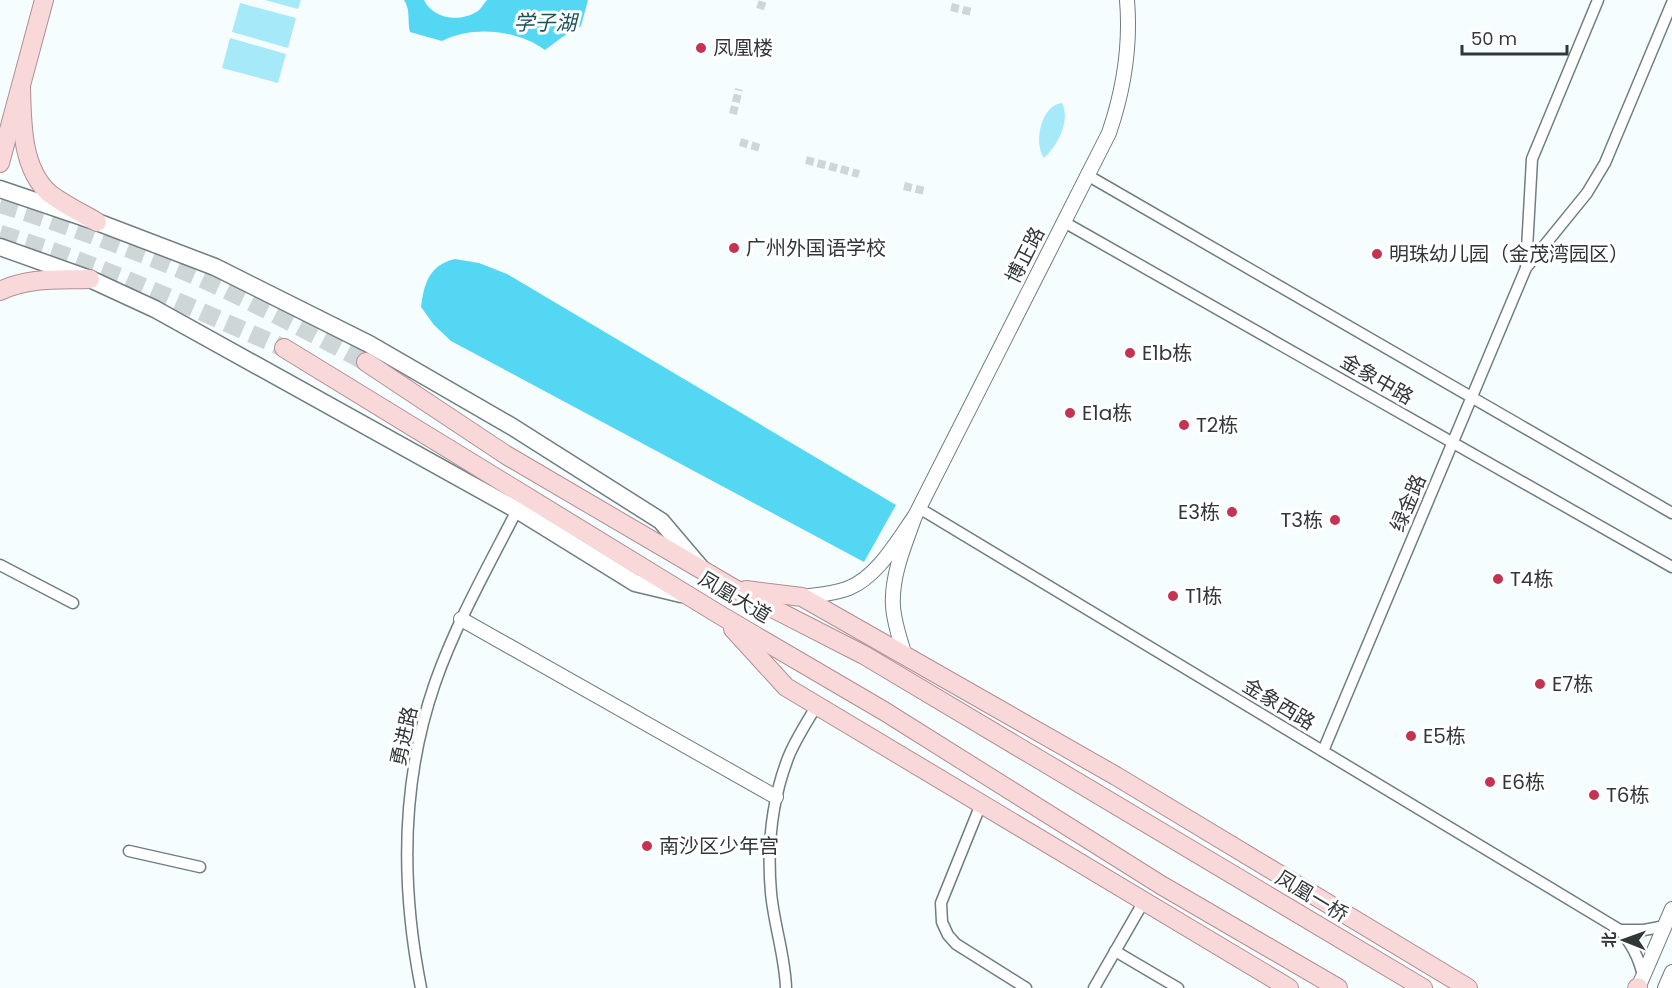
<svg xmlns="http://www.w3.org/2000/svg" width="1672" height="988" font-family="Poppins,'Noto Sans SC',sans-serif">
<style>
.green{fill:#a6e9f9}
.water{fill:#53d7f2}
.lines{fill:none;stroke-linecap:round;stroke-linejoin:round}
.pedestrian-tunnel{stroke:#cfd6d8;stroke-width:8;stroke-dasharray:8 4;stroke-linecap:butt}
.primary-tunnel{stroke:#cfd6d8;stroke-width:18;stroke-dasharray:18 9;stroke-linecap:butt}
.minor-casing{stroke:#6e7e82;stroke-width:13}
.tertiary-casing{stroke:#6e7e82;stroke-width:16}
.secondary-casing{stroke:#6e7e82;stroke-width:19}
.primary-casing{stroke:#b18f92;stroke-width:20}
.minor{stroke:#fff;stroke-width:10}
.tertiary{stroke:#fff;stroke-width:14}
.secondary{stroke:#fff;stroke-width:16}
.primary{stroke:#f9d8da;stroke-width:18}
.poi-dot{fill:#c43452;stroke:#fff;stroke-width:2}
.labels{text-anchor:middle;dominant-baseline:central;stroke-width:6;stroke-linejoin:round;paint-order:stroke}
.poi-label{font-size:20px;fill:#32383a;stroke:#fff;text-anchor:start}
.street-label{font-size:20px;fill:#32383a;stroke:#fff}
.water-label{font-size:21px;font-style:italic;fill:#1a515d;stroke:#fff}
</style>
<rect width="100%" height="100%" fill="#f6fdff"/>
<g class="green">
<polygon points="265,0 301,0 298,9"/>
<polygon points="240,3 296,18 288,48 232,32"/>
<polygon points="230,38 286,54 278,83 222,68"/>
<path d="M1062 103C1071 121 1057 146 1044 158 1033 143 1041 105 1062 103Z"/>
</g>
<g class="water">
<path d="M404 0H424C433 19 460 23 478 11 481 9 484 3 487 0H588L581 26 561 38 545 50C518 30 473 25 442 41L410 32C407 20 411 11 404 0Z"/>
<path d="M455 259 479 263 507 274 896 505 864 562 451 341 434 325 421 307C424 282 430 265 455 259Z"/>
</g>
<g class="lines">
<g class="pedestrian-tunnel">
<polyline points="951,7 972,12"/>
<polyline points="760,9 763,0"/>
<polyline points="733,114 739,89"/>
<polyline points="740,142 760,148"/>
<polyline points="806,160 859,174"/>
<polyline points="904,186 925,191"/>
</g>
<g class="primary-tunnel">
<path d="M0 204C63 224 125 246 186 272 247 298 307 331 366 362"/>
<path d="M0 234C98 263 191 308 284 348"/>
</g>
<defs>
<g id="minor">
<polyline points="1087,175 1672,513"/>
<polyline points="1064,222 1672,567"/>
<polyline points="1526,267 1532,159 1598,0"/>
<polyline points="919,508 1620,930"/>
<polyline points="0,565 73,603"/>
<polyline points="1323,751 1526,268 1587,193 1605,163 1672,3"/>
<polyline points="981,804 941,903 942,922 948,935 956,944 1026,988"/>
<polyline points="129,851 200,867"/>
<polyline points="1115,951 1178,988"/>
<path d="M1643 976C1639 957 1631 944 1620 930H1644L1665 926"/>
<path d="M421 988C401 887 401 781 435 683 456 623 488 567 517 510"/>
<path d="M786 988C785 956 774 925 771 893 767 848 772 800 788 758 795 740 807 722 817 705"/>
<polyline points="1094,988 1144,901"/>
</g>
<g id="tertiary">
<path d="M915 516 1109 133C1124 89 1131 47 1127 0"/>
<path d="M802 597C818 595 834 594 849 588 878 576 897 541 915 516 905 544 891 576 893 606 894 623 900 639 905 656"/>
<polyline points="461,619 776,797"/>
<polyline points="1638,988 1672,909"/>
<polyline points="1665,988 1672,972"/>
</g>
<g id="secondary">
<polyline points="0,189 97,222 215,267 369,344 511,426 661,521 701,568"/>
<polyline points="0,247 90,279 155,309 517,510 635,583 681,594"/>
</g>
<g id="primary">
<path d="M21 87C22 121 21 168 49 193 63 204 82 213 97 222"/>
<polyline points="0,163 44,0"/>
<path d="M0 291C28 277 59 280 90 279"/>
<polyline points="284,348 720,615 884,711 1161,885 1338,988"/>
<polyline points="366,362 506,455 733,588 864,655 1423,988"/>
<polyline points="746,590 802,597 1116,776 1468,988"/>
<polyline points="733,629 786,687 1289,988"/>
<polyline points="1637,988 1638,987"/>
</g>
</defs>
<use href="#minor" class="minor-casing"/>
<use href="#tertiary" class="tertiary-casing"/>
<use href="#secondary" class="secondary-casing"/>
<use href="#primary" class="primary-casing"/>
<use href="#minor" class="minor"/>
<use href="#tertiary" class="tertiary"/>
<use href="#secondary" class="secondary"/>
<use href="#primary" class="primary"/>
</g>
<g class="poi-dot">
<circle cx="701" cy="48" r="6"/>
<circle cx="734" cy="248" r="6"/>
<circle cx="1377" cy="254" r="6"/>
<circle cx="1130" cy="353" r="6"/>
<circle cx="1070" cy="413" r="6"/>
<circle cx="1184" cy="425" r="6"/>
<circle cx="1232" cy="512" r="6"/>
<circle cx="1335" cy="520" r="6"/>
<circle cx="1498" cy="579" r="6"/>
<circle cx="1173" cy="596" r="6"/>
<circle cx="1540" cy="684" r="6"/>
<circle cx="1411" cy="736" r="6"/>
<circle cx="1490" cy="782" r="6"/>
<circle cx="1594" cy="795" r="6"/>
<circle cx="647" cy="846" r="6"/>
</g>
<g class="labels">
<g class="poi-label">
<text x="713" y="48">凤凰楼</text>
<text x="746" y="248">广州外国语学校</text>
<text x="1389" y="254">明珠幼儿园（金茂湾园区）</text>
<text x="1142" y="353">E1b栋</text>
<text x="1082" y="413">E1a栋</text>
<text x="1196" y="425">T2栋</text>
<text x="1220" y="512" text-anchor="end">E3栋</text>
<text x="1323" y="520" text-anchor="end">T3栋</text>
<text x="1510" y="579">T4栋</text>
<text x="1185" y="596">T1栋</text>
<text x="1552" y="684">E7栋</text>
<text x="1423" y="736">E5栋</text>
<text x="1502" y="782">E6栋</text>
<text x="1606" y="795">T6栋</text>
<text x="659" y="846">南沙区少年宫</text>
</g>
<g class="street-label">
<text transform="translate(1025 255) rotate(-63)">博正路</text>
<text transform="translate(1377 379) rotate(30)">金象中路</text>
<text transform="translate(1408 503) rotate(-67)">绿金路</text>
<text transform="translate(735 597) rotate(31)">凤凰大道</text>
<text transform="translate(1279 704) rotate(31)">金象西路</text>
<text transform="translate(404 736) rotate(-78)">勇进路</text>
<text transform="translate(1312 896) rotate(31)">凤凰一桥</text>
</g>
<g class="water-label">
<text x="545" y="22">学子湖</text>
</g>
</g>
<g transform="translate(1624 940) rotate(271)" stroke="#ffffff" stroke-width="4.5" paint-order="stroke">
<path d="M0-4.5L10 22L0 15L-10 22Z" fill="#32383a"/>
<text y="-9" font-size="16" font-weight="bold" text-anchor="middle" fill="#32383a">北</text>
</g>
<path d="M1462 45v9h105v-9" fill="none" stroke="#32383a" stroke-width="3"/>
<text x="1471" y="45" font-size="18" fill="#32383a" stroke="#ffffff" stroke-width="4.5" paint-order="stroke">50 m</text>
</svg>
